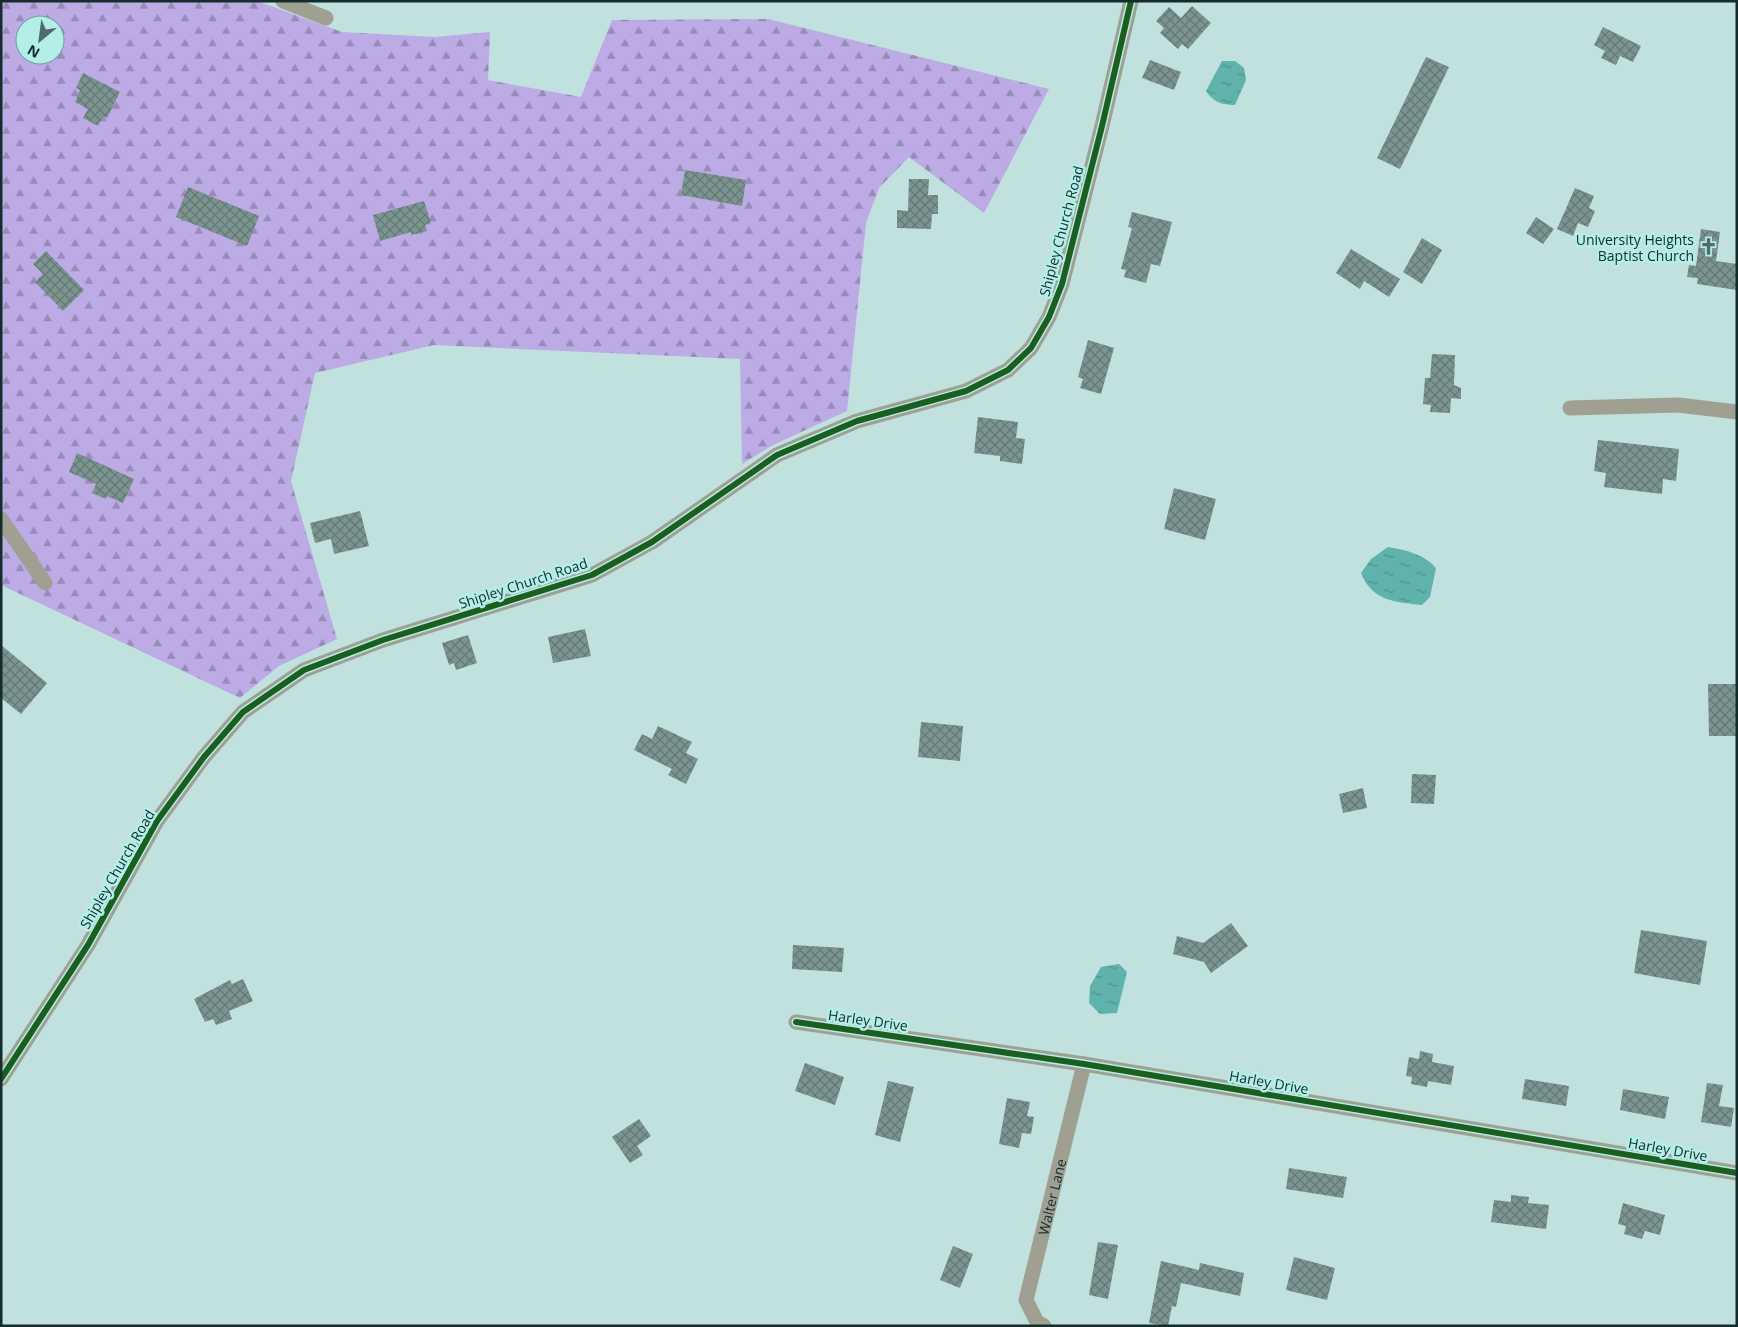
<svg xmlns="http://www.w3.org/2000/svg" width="1738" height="1327" font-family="'Open Sans',sans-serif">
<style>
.forest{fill:url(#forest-firs);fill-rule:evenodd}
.water{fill:url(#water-ripples)}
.building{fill:url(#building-cross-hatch)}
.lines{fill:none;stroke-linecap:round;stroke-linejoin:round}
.street{stroke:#9fa092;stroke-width:15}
.cycleway-casing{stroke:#b3eee8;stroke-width:9}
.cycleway{stroke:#1b5e20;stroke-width:6}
.labels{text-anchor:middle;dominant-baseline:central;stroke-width:5;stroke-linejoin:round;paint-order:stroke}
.street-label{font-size:14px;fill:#142c2a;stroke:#b3eee8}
.poi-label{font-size:14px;fill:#142c2a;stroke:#b3eee8;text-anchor:end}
</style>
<defs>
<pattern id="forest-firs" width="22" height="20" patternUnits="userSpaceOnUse" patternTransform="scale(1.25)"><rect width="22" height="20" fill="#bcabe4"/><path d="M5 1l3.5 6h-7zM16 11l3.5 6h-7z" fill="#988bb9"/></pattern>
<pattern id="water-ripples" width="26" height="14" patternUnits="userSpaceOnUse" patternTransform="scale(1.25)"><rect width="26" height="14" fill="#5fb3ac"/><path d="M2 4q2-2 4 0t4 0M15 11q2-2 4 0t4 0" fill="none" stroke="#4d928c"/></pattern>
<pattern id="building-cross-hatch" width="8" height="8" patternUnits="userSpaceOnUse" patternTransform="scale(1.25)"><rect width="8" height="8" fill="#7c948f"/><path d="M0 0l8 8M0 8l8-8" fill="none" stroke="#647975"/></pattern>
</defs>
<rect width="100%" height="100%" fill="#c0e1de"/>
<path class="forest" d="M1 1H257L342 32 435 37 490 32 488 80 581 97 612 20 768 19 1049 89 984 213 909 157 879 188 866 223 847 411 773 445 742 464 740 359 434 345 315 373 291 481 337 639 279 666 240 698 1 585ZM25 25H55V55H25Z"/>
<g class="water">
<path d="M1222 61H1235L1244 68 1246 80 1235 105C1222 105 1213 102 1206 91Z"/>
<path d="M1388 547C1406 550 1424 554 1436 568L1430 597 1422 605C1395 602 1372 601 1361 573L1371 559Z"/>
<polygon points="1119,964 1127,972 1117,1013 1100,1014 1089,1003 1090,986 1101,967"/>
</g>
<g class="building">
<polygon points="1192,6 1211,23 1188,49 1182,44 1178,49 1160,33 1164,28 1156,21 1169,7 1181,18"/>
<polygon points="1603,27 1641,46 1633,62 1620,56 1616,65 1601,58 1605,51 1594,45"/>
<polygon points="1426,57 1449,67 1400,169 1377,158"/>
<polygon points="1150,60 1181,72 1174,90 1142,78"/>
<polygon points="83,73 120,92 107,118 103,116 98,126 83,118 88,109 75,102 80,90 76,88"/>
<polygon points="685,170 746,180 742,206 681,195"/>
<polygon points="909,179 929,179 928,195 938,195 938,214 932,214 931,229 897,228 897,210 908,211"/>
<polygon points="188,187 259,216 247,246 176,217"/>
<polygon points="1575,188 1594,196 1589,208 1595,211 1588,227 1578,223 1573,236 1557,229"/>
<polygon points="424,201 431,223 425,225 427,231 411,235 411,232 380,241 373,215"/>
<polygon points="1132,212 1172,222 1160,266 1151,264 1146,283 1124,277 1126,270 1121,269 1132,228 1128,227"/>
<polygon points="1536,217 1554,229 1543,244 1526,233"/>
<polygon points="1701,229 1720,232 1716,261 1737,264 1737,290 1697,284 1698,278 1687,277 1689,265 1696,266"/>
<polygon points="1422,238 1442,250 1422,284 1403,272"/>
<polygon points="1351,249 1400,279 1389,297 1364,281 1360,289 1336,273"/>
<polygon points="46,251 84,290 63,311 35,282 43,274 33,264"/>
<polygon points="1088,340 1114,348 1101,394 1080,388 1083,379 1078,377"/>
<polygon points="1432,354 1455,355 1454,385 1461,388 1461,399 1451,398 1450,413 1430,412 1431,405 1423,404 1425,378 1430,378"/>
<polygon points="978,417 1018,422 1016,438 1025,439 1022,464 1000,461 1000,456 974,453"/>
<polygon points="1598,440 1679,449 1676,481 1663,479 1662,494 1604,487 1606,473 1594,471"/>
<polygon points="77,453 134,479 123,503 107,496 106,499 92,493 96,484 69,472"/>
<polygon points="1174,488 1216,499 1205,540 1164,529"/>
<polygon points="360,511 369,546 334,554 331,539 315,543 310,523"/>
<polygon points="585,629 591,656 553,663 548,637"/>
<polygon points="468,635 477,663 456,670 454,663 449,665 442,643"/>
<polygon points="1,645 47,683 21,714 1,698"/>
<polygon points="1708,684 1737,684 1737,736 1709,736"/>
<polygon points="921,722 963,726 960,761 918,757"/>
<polygon points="658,726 692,742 686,753 698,759 686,784 668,775 672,769 634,750 642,734 652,739"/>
<polygon points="1412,774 1436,775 1434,804 1411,803"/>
<polygon points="1363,788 1367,808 1343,813 1339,794"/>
<polygon points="1231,923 1248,946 1211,973 1204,962 1173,954 1177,936 1203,943"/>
<polygon points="1641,930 1707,941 1700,985 1634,973"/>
<polygon points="793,945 844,948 842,972 792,969"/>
<polygon points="243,979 253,1001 229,1011 232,1019 216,1025 213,1019 205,1022 194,999 230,980 232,984"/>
<polygon points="1420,1051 1433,1054 1432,1062 1454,1066 1451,1085 1428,1081 1427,1087 1411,1084 1412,1077 1406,1076 1409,1057 1419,1059"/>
<polygon points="805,1063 844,1077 835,1105 795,1091"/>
<polygon points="1525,1079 1569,1086 1566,1106 1522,1099"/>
<polygon points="888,1081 914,1087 900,1142 875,1135"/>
<polygon points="1707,1083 1723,1085 1719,1106 1734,1108 1731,1127 1701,1122"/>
<polygon points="1623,1089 1669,1097 1665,1119 1620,1110"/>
<polygon points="1007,1098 1030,1102 1027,1116 1034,1117 1031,1134 1022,1133 1019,1148 999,1144"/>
<polygon points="639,1119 651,1136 637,1146 643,1155 630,1163 612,1137"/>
<polygon points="1289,1168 1347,1177 1343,1198 1286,1189"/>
<polygon points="1511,1195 1529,1197 1528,1203 1549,1205 1546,1229 1491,1222 1494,1200 1511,1202"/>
<polygon points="1623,1203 1665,1215 1660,1235 1645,1231 1642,1239 1624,1234 1626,1226 1618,1224"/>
<polygon points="1098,1242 1118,1245 1108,1299 1089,1295"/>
<polygon points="953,1246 973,1254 960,1288 940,1280"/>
<polygon points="1294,1257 1335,1268 1327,1300 1286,1290"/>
<polygon points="1161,1261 1199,1270 1200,1263 1244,1273 1240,1296 1181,1283 1176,1307 1172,1306 1168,1326 1149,1323"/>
</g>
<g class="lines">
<g class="street">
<polyline points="283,1 326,18"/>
<polyline points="1570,408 1678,405 1737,412"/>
<polyline points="1,519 45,583"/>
<polyline points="796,1022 1084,1064 1737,1173"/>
<polyline points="1,1079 88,945 157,821 204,757 243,712 304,670 383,640 592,575 652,542 777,455 857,421 966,391 1008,370 1031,348 1049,317 1062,284 1102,126 1131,1"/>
<path id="s1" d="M1044 1326 1037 1322 1026 1300 1084 1064"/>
</g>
<defs>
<g id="cycleway">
<polyline points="796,1022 1084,1064 1737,1173"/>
<polyline points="1,1079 88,945 157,821 204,757 243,712 304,670 383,640 592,575 652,542 777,455 857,421 966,391 1008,370 1031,348 1049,317 1062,284 1102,126 1131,1"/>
</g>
</defs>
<use href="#cycleway" class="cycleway-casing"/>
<use href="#cycleway" class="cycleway"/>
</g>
<defs>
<symbol id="church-bare" viewBox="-9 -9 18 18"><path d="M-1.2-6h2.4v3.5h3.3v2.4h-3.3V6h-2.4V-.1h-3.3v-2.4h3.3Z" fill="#506b69" stroke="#b3eee8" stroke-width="2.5" paint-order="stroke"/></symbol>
</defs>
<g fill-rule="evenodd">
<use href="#church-bare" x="1696" y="234" width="25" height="25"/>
</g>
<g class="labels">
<g class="street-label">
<text transform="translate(1061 231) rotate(-75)">Shipley Church Road</text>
<text transform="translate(523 583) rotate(-18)">Shipley Church Road</text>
<text transform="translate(117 869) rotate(-60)">Shipley Church Road</text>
<text transform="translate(868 1020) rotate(8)">Harley Drive</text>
<text transform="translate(1269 1082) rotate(10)">Harley Drive</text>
<text transform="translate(1668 1149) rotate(10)">Harley Drive</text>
<text stroke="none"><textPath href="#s1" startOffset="139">Walter Lane</textPath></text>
</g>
<g class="poi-label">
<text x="1694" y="239">University Heights<tspan x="1694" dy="16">Baptist Church</tspan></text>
</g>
</g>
<rect width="1738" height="1327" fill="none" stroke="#142c2a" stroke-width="5"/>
<g transform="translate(40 40) rotate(209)"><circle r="24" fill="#b3eee8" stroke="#73a09c"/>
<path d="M0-4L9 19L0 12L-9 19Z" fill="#506b69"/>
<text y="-8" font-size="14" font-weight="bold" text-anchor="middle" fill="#142c2a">N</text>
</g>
</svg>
